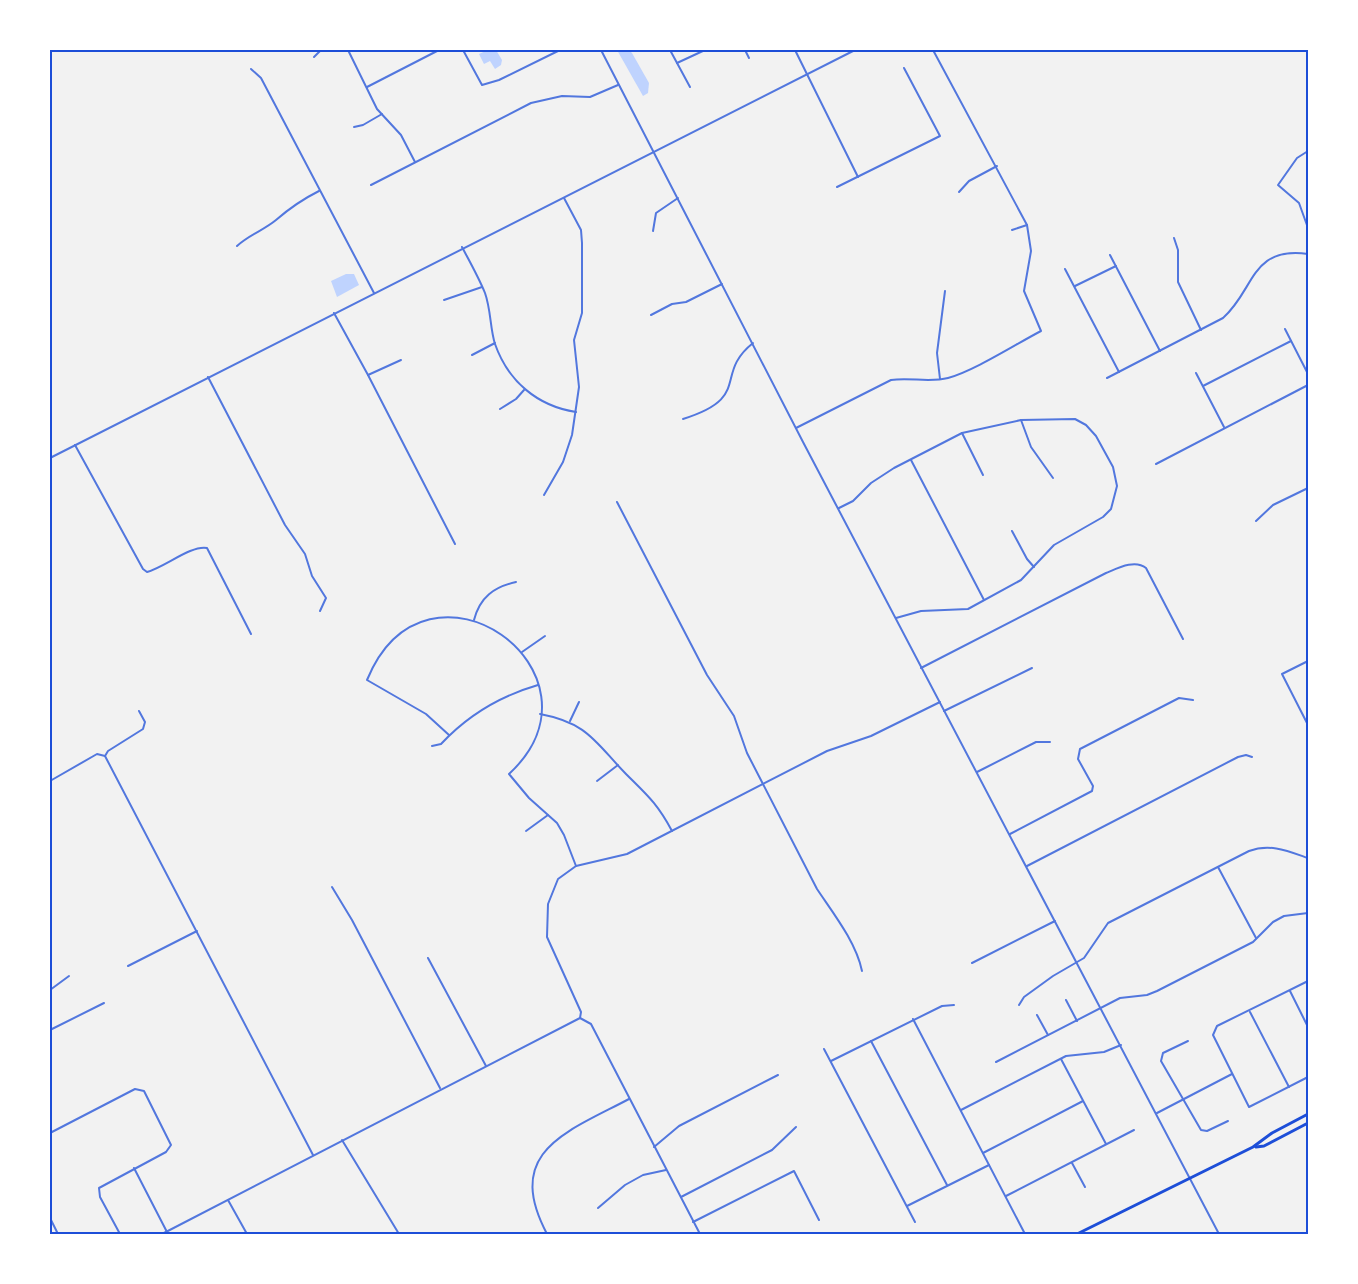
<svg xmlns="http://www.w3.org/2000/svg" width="1358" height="1284" font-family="Overpass,sans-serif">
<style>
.water{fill:#bfd3fe}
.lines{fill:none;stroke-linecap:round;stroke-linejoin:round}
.minor{stroke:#5277de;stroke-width:2}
.tertiary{stroke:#5277de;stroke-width:2}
.primary{stroke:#1d4ed8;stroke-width:3}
.neatline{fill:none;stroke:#1d4ed8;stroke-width:2}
</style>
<rect width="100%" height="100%" fill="#f2f2f2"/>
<g class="water">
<polygon points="488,50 496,50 502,60 501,65 495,69 490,61 484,64 479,54"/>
<polygon points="617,50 629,50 632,53 649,83 648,93 643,96"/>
<polygon points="346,274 354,274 359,285 337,297 331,281"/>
</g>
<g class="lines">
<g class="minor">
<polyline points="348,50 377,109 401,135 415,162"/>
<polyline points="463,50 482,85 499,80 560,50"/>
<polyline points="670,50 690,87"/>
<polyline points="745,50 749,58"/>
<polyline points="795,50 858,177"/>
<polyline points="314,57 321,50"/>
<polyline points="677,63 705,50"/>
<polyline points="251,69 261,78 374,293"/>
<polyline points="367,87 439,50"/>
<polyline points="354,127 363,125 382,114"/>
<polyline points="1308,151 1297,158 1278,185 1299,203 1308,228"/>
<polyline points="371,185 531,103 562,96 590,97 618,85"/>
<polyline points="837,187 940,136 904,68"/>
<polyline points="959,192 969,181 997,166"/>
<polyline points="1012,230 1027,225"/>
<polyline points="653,231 656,213 678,198"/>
<polyline points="1174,238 1178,250 1178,282 1201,330"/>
<path d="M237 246C249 235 264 230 276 220 291 207 301 200 319 191"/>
<path d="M462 247C470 262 479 278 485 293 491 310 490 328 495 344 508 381 537 406 576 412"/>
<polyline points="1307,254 1308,241"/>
<polyline points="1110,255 1160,351"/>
<polyline points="1065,269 1119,372"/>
<polyline points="1075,286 1116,266"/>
<polyline points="444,300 482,287"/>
<polyline points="334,313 368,375 455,544"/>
<polyline points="651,315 672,304 686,302 722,284"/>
<polyline points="1285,329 1308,374"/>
<polyline points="472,355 495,343"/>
<polyline points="1196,373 1224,427"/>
<polyline points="368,375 401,360"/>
<polyline points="208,377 285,525 305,554 312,576 326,598 320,611"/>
<path d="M1107 378 1223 318C1255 290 1250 246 1308 254"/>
<polyline points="940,379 937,353 945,291"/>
<polyline points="1203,386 1291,341"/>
<polyline points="500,409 516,399 524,390"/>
<path d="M683 419C753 397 713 375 753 343"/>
<polyline points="1021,420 1031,447 1053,478"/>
<path d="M796 428 891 380C910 377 929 383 948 378 974 371 1016 344 1041 331L1024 291 1031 251 1027 225 933 50"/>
<polyline points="962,433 983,475"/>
<path d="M75 445 143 569 147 572C165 567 191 545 207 548L251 634"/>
<polyline points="911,460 984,600"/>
<polyline points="1156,464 1308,385"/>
<polyline points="544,495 563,462 572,435 579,387 574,340 582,313 582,243 581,230 564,198"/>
<path d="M617 502 707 675 734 716 747 753 817 889C833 913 856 942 862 971"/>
<polyline points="839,508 853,501 871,483 894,468 962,433 1021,420 1075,419 1086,425 1096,436 1113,467 1117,486 1111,509 1103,517 1054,545 1021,580 968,609 921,611 896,618"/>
<polyline points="1256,521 1273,505 1308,488"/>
<polyline points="1012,531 1027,559 1034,567"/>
<path d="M474 620C480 597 494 587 516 582"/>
<polyline points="522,652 545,636"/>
<polyline points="1308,661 1282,674 1308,725"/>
<path d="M921 668 1106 573C1118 568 1135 559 1146 568L1183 639"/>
<polyline points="944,711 1032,668"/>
<path d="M540 714C588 723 595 742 626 774 647 795 657 803 672 831"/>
<polyline points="570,721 579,702"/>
<path d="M449 735 426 714 367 680C427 535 618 673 509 774L529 798 557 823 564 835 576 866"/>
<path d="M432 746 441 744C468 715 500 696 538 685"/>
<polyline points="105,756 313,1155"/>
<polyline points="105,756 108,751 143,729 145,722 139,711"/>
<polyline points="977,772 1036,742 1050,742"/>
<polyline points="50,781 97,754 105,756"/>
<polyline points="597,781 618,765"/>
<polyline points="526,831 548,815"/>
<polyline points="1010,834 1092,791 1093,786 1078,759 1080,749 1179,698 1193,700"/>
<polyline points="1027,866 1238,757 1246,755 1252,757"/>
<polyline points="1218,867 1256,938"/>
<polyline points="332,887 352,920 440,1088"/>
<polyline points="428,958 486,1066"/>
<polyline points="972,963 1055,921"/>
<polyline points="128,966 197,931"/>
<polyline points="1308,981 1217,1026 1213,1035 1249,1107 1308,1077"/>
<polyline points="50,990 69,976"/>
<polyline points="1290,991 1308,1027"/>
<polyline points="1066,1000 1077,1021"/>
<path d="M1019 1005 1024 997 1053 976 1084 958 1108 923 1249 851C1270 843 1288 851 1308 858"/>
<polyline points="1250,1012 1289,1087"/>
<polyline points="1037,1015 1048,1035"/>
<polyline points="580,1018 581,1012 547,937 548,904 558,879 576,866 627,854 827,751 871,736 940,702"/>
<polyline points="580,1018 591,1024 700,1234"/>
<polyline points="913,1019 1025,1234"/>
<polyline points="50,1030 104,1003"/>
<polyline points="871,1041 947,1185"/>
<polyline points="1188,1041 1163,1053 1161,1061 1201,1130 1207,1131 1228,1121"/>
<polyline points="824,1049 915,1222"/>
<polyline points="1061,1059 1106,1144"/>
<polyline points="831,1061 942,1006 954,1005"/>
<polyline points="996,1062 1120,998 1147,995 1157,991 1253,942 1273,922 1284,916 1308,913"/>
<polyline points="961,1110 1066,1056 1104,1052 1121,1045"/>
<polyline points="1157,1113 1232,1074"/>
<polyline points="50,1133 135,1089 144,1091 171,1145 166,1152 99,1188 100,1197 120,1234"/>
<polyline points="342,1140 399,1234"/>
<polyline points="654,1147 679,1126 778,1075"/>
<polyline points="983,1153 1083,1101"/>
<polyline points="1072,1163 1085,1187"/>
<polyline points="134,1168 168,1234"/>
<polyline points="1006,1196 1134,1130"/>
<polyline points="681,1197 772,1150 796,1127"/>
<polyline points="228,1200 247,1234"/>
<polyline points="907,1206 989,1165"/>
<polyline points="598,1208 625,1185 643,1175 666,1170"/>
<polyline points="50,1218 58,1234"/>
<polyline points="693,1222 794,1171 819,1220"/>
<polyline points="162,1234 580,1018"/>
<path d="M547 1234C503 1151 567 1132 629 1099"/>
</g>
<g class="tertiary">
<polyline points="601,50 803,442 1219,1234"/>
<polyline points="50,458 855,50"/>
</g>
<g class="primary">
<polyline points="1256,1147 1264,1146 1308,1123"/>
<polyline points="1077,1234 1253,1147 1272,1133 1308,1114"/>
</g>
</g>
<rect width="1358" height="1284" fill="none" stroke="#ffffff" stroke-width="102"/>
<rect x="51" y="51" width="1256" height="1182" class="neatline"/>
</svg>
